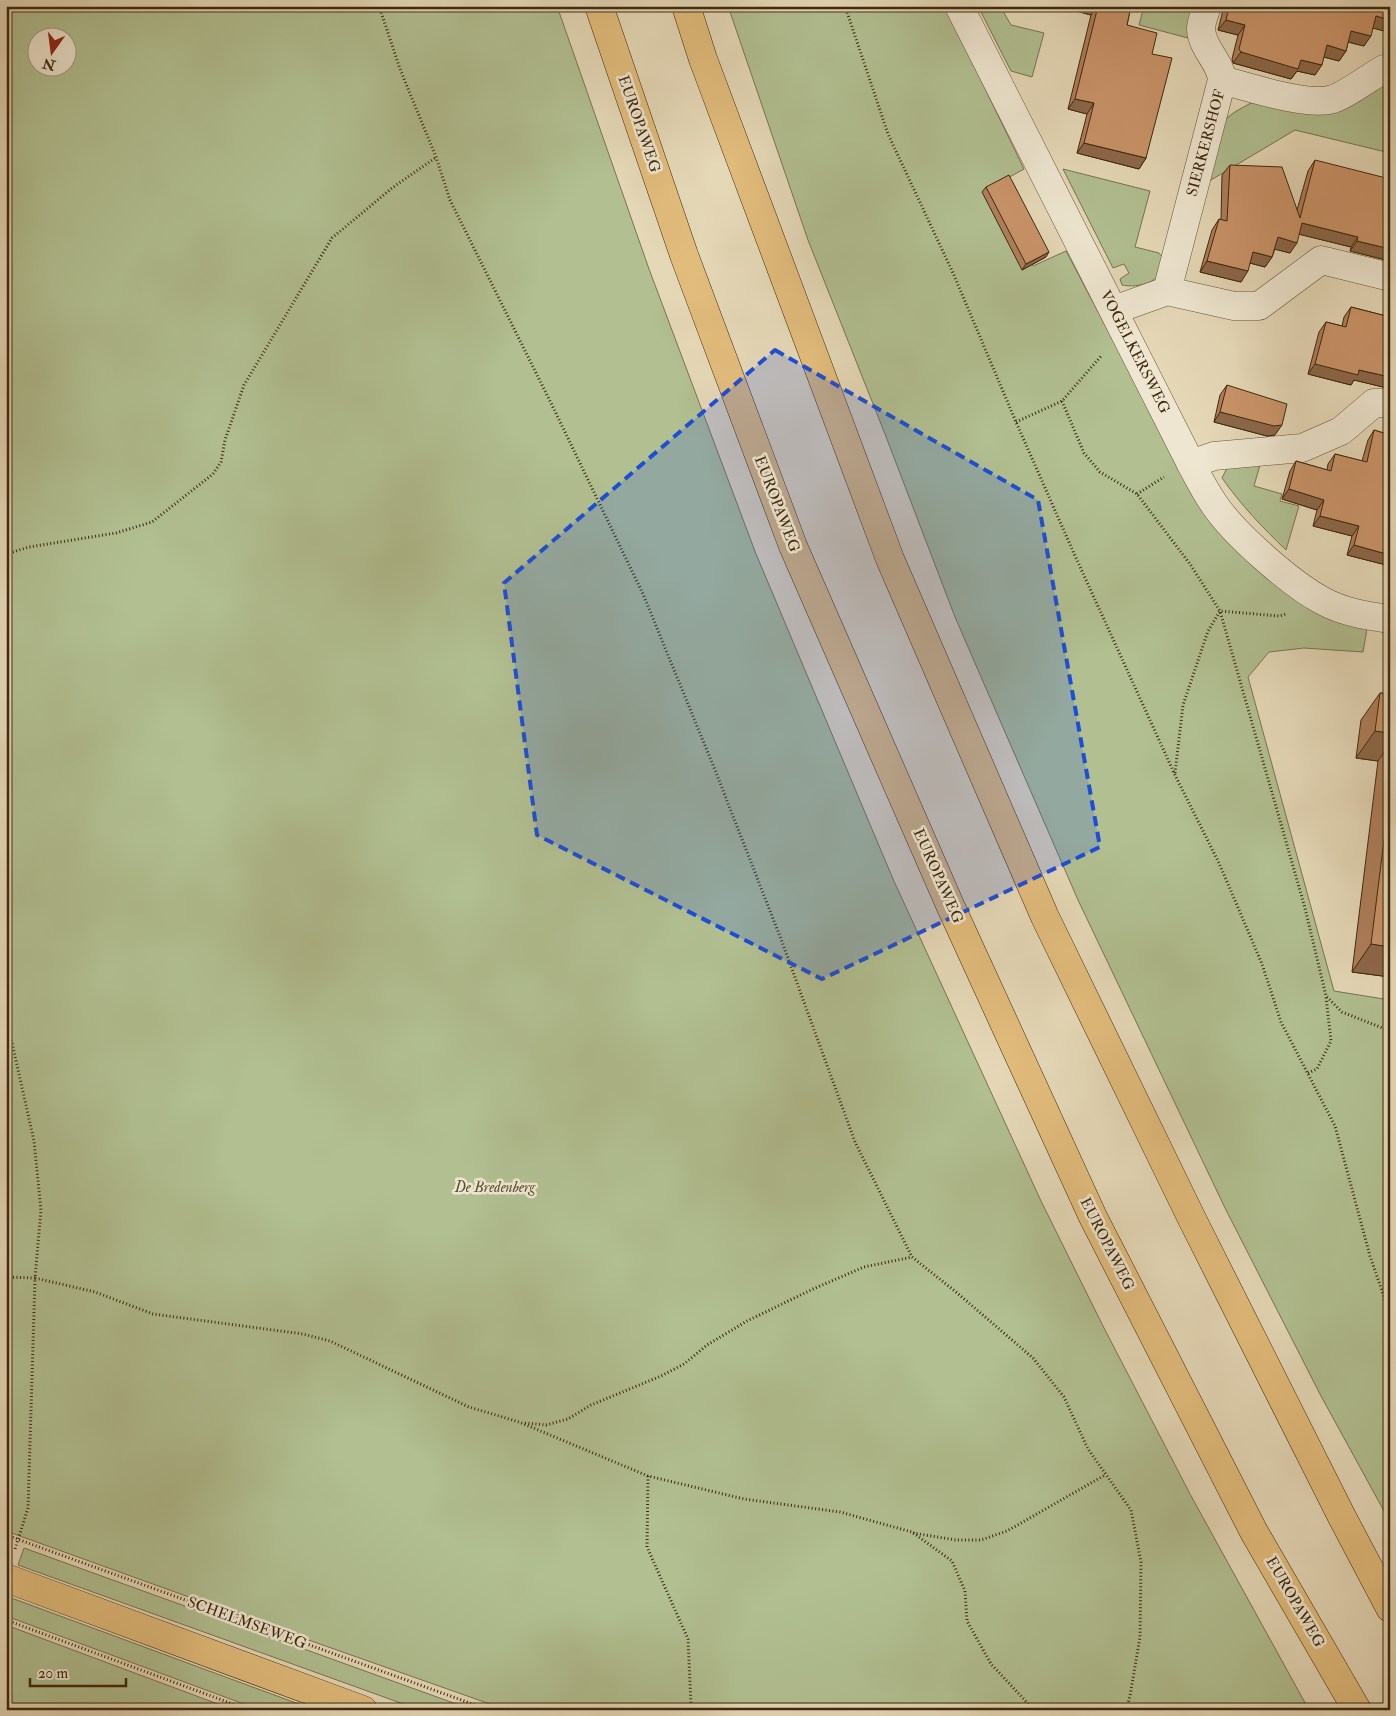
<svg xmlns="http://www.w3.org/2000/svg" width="1396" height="1716" font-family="'IM FELL Double Pica',serif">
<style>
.green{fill:#b1bf91;stroke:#787450;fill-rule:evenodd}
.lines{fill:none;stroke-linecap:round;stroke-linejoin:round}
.minor-casing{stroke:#685539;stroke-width:29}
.major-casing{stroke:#3f290f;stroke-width:29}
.highway-casing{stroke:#3f290f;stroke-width:29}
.path{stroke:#3f290f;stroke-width:3;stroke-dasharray:1 2.5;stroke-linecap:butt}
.minor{stroke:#eee6d0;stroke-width:28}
.major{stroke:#e2bc7c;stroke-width:28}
.highway{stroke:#e2bc7c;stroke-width:28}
.wall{fill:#ae7f5b;stroke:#3f290f}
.shaded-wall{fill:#8d684a;stroke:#3f290f}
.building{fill:#ca946a;stroke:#3f290f}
.marked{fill:#1d4ed8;fill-opacity:0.2;stroke:#1d4ed8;stroke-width:4;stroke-dasharray:10 6;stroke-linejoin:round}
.labels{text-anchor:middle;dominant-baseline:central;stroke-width:5;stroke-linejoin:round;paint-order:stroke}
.street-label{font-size:15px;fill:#3f290f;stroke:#eee6d0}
.park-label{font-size:15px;font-style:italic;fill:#5c4e30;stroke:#eee6d0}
</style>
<rect width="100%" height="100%" fill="#e5d8b7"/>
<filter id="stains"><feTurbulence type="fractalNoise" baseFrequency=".004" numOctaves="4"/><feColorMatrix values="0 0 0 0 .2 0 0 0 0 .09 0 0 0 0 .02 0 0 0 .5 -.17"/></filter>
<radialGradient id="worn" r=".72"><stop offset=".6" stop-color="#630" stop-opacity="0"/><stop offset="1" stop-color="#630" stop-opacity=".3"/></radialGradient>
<g class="green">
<path d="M6 6H557L649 269 756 554 893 879 1041 1201 1102 1324 1190 1494 1309 1710H507L283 1631 6 1531ZM38 38H68V68H38Z"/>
<polygon points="728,6 945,6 1024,169 990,188 1033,266 1066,251 1182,471 1367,629 1363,652 1304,648 1269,652 1248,677 1334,991 1390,1000 1390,1522 1321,1396 1225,1208 1078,900 955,617 885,434 808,240"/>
<polygon points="978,6 1000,6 1011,25 1044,33 1032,77 1011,71"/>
<polygon points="1144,6 1196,6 1188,38 1139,25"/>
<path d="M1390 78V153L1295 130 1206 183C1211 165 1215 131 1228 117 1235 111 1244 107 1251 103Z"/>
<path d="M1063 169 1150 191 1135 247 1159 253 1164 259C1163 262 1163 268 1162 271 1155 284 1135 288 1122 285L1120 279 1129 273 1124 264 1113 268Z"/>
<path d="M1233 464 1260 465 1254 486 1282 494 1280 501 1299 506 1286 550C1262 527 1241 505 1222 478L1226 470Z"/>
<polygon points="24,1548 473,1710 420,1710 18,1565"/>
<polygon points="6,1596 315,1710 260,1710 6,1616"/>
<polygon points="6,1625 234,1710 6,1710"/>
</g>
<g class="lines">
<defs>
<g id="minor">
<path d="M959 6 1191 464C1198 477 1205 491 1214 504 1234 534 1291 584 1323 601 1343 612 1367 616 1390 619"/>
<path d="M1207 6C1205 13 1201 22 1201 29 1202 49 1221 62 1222 80"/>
<path d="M1167 291 1222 80C1248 87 1309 107 1333 99 1346 95 1370 77 1384 69L1390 68"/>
<polyline points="1114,310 1167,291 1234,306 1259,306 1321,260 1390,277"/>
<polyline points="1191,464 1214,456 1302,448 1341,431 1374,403 1390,403"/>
</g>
<polyline id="major" points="6,1578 363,1710"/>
<g id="highway">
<polyline points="599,6 684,255 793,546 950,905 1093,1217 1254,1532 1357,1710"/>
<polyline points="686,6 703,59 890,559 1045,917 1192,1219 1342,1517 1390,1608"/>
</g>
</defs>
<use href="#minor" class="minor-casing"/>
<use href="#major" class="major-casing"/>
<use href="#highway" class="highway-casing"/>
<g class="path">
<polyline points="379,6 400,69 436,157 450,200 551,403 643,594 715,770 781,939 855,1142 912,1257 956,1292 1033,1358 1064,1397 1088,1449 1131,1510 1141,1562 1140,1637 1130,1696 1126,1710"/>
<polyline points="845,6 888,134 953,273 1016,422 1076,558 1175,775 1219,863 1262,964 1281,1022 1335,1126 1370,1256 1390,1314"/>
<polyline points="1062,401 1084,453 1100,472 1137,494 1190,564 1220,611 1305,908 1326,996 1342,1012 1390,1031"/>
<polyline points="1016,422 1062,401 1102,355"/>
<polyline points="1137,494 1164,477"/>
<polyline points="6,554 29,547 116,533 152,522 213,474 221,462 225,440 244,385 332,238 392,188 435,158"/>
<polyline points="1175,773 1183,705 1208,631 1220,611 1279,616 1286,614"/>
<polyline points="6,1016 34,1141 41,1210 35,1278 95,1292 153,1314 303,1334 330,1341 469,1407 519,1422 648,1476 744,1499 840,1512 912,1532 952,1561 965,1591 967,1621 991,1664 1034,1710"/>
<polyline points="1308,1073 1317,1069 1331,1041 1326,997"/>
<polyline points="6,1277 35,1278 28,1508 15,1549"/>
<polyline points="525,1423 546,1425 568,1419 591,1405 661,1376 684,1364 707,1345 747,1321 813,1289 864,1267 912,1257"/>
<polyline points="648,1476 647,1547 688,1639 691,1705 689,1710"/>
<polyline points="913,1533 956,1540 981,1540 1007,1531 1105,1475"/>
<polyline points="6,1535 489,1710"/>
<polyline points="6,1620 249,1710"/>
</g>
<use href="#minor" class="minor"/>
<use href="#major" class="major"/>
<use href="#highway" class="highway"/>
</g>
<g class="wall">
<polygon points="1058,6 1131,6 1127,25 1152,54 1146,158 1139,169 1077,153 1087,114 1068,109 1091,15"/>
<polygon points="1224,6 1390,6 1388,32 1373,28 1364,46 1348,42 1346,51 1339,61 1324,57 1315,75 1297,71 1291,79 1233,63 1232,59 1238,35 1218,30"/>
<polygon points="1315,160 1390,261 1350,251 1351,247 1299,234 1290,253 1275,249 1272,257 1265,267 1250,263 1241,282 1200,272 1212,230 1219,219 1221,220 1222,175 1230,165 1297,210 1308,171"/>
<polygon points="986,187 1046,257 1022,270 982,192"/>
<polygon points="1351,307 1390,317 1390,387 1383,387 1354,380 1351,385 1308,374 1319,332 1326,322 1342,326 1344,317"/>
<polygon points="1227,385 1275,435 1267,436 1214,422 1220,395"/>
<polygon points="1374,430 1390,435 1390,566 1347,555 1352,536 1313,526 1317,510 1282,499 1290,471 1296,461 1327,470 1328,464 1335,454 1362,461 1368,440"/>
<polygon points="1380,693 1390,694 1390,977 1352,972 1378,761 1356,758 1361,720"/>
</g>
<g class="shaded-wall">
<polygon points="1058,6 1097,6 1091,15"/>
<polygon points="1376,16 1390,20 1390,30 1388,32 1369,27"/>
<polygon points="1226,20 1245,25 1238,35 1218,30"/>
<polygon points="1351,31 1371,36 1364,46 1344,41"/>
<polygon points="1327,45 1346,51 1339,61 1320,56"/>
<polygon points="1241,52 1301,60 1322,65 1315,75 1297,71 1291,79 1233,63"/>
<polygon points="1075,99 1094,103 1087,114 1068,109"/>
<polygon points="1084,143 1146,158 1139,169 1077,153"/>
<polygon points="1302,223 1358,237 1351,247 1294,233"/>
<polygon points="1278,237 1297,243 1290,253 1270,248"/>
<polygon points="1357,241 1390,249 1390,261 1350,251"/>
<polygon points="1049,252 1046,257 1022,270 1026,264"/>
<polygon points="1253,252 1272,257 1265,267 1246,262"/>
<polygon points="1207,261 1248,271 1241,282 1200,272"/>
<polygon points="1315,364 1359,370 1390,377 1390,387 1383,387 1354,380 1351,385 1308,374"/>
<polygon points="1220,412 1282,425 1275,435 1267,436 1214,422"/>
<polygon points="1289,489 1324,500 1317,510 1282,499"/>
<polygon points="1320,516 1359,526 1352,536 1313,526"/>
<polygon points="1354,545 1390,555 1390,566 1347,555"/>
<polygon points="1375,731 1390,733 1390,744 1378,761 1356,758"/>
<polygon points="1371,944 1390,947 1390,977 1352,972"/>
</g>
<g class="building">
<polygon points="1098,6 1131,6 1127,25 1157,33 1152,54 1172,58 1146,158 1084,143 1094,103 1075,99"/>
<polygon points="1229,6 1390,6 1390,20 1376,16 1371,36 1351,31 1346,51 1327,45 1322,65 1301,60 1298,69 1241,52 1239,49 1245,25 1226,20"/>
<polygon points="1315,160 1390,179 1390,249 1357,241 1358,237 1302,223 1297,243 1278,237 1272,257 1253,252 1248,271 1207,261 1219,219 1227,221 1230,165 1282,167 1300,218"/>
<polygon points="1009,175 1049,252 1026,264 986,187"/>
<polygon points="1351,307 1390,317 1390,377 1359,370 1358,375 1315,364 1326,322 1346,327"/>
<polygon points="1227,385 1287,404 1282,425 1274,426 1220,412"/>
<polygon points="1374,430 1390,435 1390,555 1354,545 1359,526 1320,516 1324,500 1289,489 1296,461 1331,471 1335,454 1367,462"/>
<polygon points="1380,693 1390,694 1390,733 1375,731"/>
<polygon points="1390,792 1390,947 1371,944"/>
</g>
<path class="marked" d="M775 350 1038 500 1100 847 822 979 537 835 504 583Z"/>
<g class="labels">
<g class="street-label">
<text transform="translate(639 124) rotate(71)">EUROPAWEG</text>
<text transform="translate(1206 143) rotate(-75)">SIERKERSHOF</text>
<text transform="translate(1135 352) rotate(63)">VOGELKERSWEG</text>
<text transform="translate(777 504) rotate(69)">EUROPAWEG</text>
<text transform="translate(938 876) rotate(66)">EUROPAWEG</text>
<text transform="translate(1107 1244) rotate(63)">EUROPAWEG</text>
<text transform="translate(1295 1602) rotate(60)">EUROPAWEG</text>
<text transform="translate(247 1623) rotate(20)">SCHELMSEWEG</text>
</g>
<g class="park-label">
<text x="495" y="1187">De Bredenberg</text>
</g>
</g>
<rect width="1396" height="1716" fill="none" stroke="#e5d8b7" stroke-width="25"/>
<rect x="8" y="8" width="1381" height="1701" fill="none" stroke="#3f290f" stroke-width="2.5"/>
<rect x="12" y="12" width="1371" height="1691" fill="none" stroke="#3f290f"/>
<g transform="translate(52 52) rotate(194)"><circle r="24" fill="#eee6d0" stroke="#a89a83"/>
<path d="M0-4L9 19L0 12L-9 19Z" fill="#8f2418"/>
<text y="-8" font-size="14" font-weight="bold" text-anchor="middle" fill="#3f290f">N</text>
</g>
<path d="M30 1678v8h96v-8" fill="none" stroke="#3f290f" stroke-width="2.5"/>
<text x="38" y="1678" font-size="15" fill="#3f290f" stroke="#eee6d0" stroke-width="4" paint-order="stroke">20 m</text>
<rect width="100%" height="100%" filter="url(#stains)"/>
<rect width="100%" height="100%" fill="url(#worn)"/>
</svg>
